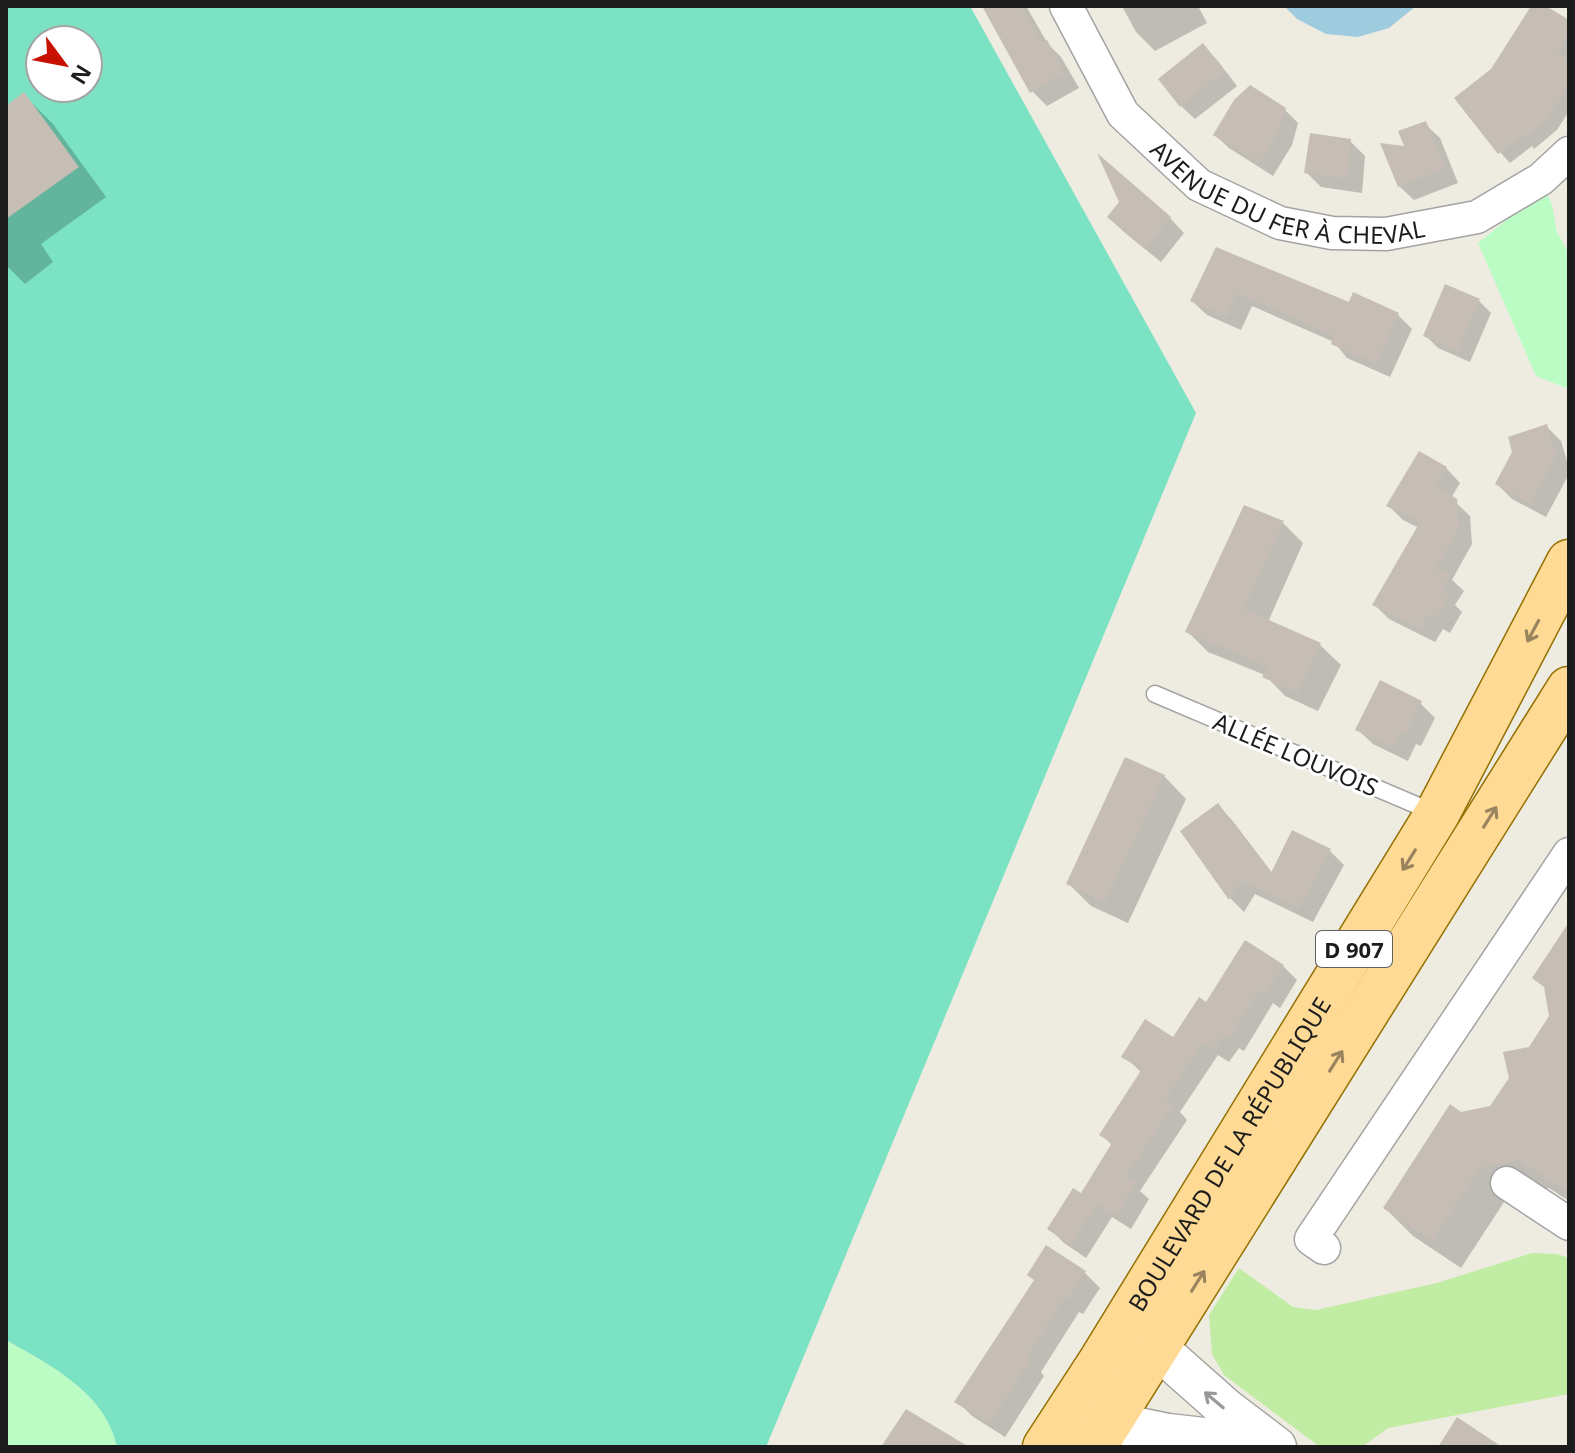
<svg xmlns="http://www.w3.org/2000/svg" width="1575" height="1453" font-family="'Noto Sans',sans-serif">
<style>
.grass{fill:#c1eca4}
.park{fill:#bbfcc5}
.pitch{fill:#7be2c3;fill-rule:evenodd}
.water{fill:#9fcbde}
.shadow{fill:#0003}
.building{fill:#c6beb4}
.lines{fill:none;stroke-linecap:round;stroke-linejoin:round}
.service-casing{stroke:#a3a3a3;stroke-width:19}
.minor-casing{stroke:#a3a3a3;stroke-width:35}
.tertiary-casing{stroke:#a3a3a3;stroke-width:43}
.primary-casing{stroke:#947000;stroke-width:47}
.service{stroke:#fff;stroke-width:16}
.minor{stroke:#fff;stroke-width:32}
.tertiary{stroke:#fff;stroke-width:40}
.primary{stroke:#ffda95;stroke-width:44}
.oneway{stroke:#99845f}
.oneway2{stroke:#999}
.labels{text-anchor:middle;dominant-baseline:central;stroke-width:6;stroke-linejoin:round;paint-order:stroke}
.shield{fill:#fff;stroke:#606060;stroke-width:2}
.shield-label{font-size:22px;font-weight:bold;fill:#1c1c1c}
.street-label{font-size:24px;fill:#1c1c1c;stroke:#fff}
</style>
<rect width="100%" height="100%" fill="#eeebe1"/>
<polygon class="grass" points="1532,1253 1557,1254 1569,1258 1569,1394 1388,1428 1362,1447 1320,1447 1224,1375 1212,1354 1209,1315 1239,1268 1293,1307 1316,1310 1437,1283"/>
<g class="park">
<polygon points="1545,189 1552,205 1557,232 1569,254 1569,389 1536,376 1478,243"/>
<path d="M6 1340C50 1365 106 1393 117 1447H6Z"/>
</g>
<path class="pitch" d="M6 6H970L1196 413 766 1447H117C106 1393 50 1365 6 1340ZM40 40H88V88H40Z"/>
<polygon class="water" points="1284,6 1416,6 1389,28 1358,37 1326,34 1297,19"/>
<g class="shadow">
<polygon points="989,6 1026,6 1048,44 1061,57 1079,88 1047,106 1032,91"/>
<polygon points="1122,6 1198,6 1207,23 1155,51 1136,32"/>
<polygon points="1538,6 1543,6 1569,23 1569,111 1557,130 1534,149 1532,146 1510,163 1500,152 1492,70"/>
<polygon points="1203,46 1217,60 1237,86 1195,119 1181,106"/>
<polygon points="24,95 53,124 106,197 41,244 53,262 25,284 8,267 6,268 6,108"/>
<polygon points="1284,109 1298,123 1292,145 1273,176 1229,148 1215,135"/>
<polygon points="1425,124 1440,138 1458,183 1414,200 1399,186 1407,148"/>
<polygon points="1350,141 1365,156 1362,193 1321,187 1306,172"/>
<polygon points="1121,202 1170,218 1184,233 1161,262 1124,232 1109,217"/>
<polygon points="1217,249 1350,305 1398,315 1412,329 1390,377 1347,358 1334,342 1252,306 1241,330 1207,315 1192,301"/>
<polygon points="1447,287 1479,301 1491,313 1470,362 1438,348 1426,336"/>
<polygon points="1546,426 1561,441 1569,468 1569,474 1546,517 1512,499 1497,484"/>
<polygon points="1446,468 1460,483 1451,498 1470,516 1472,544 1452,580 1464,591 1455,605 1462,612 1450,633 1443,629 1435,642 1389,619 1375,605 1419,528 1403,520 1388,505"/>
<polygon points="1283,523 1303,543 1268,622 1320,645 1341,665 1318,711 1285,696 1265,675 1208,652 1188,632"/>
<polygon points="1420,703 1435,718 1421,746 1416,744 1408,761 1373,744 1358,730"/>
<polygon points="1164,776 1186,799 1128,923 1091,906 1068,883"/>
<polygon points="1218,806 1232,820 1273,874 1330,851 1344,865 1313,922 1255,894 1244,912 1231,899 1183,832"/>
<polygon points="1569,926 1569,1201 1549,1188 1508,1196 1461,1268 1413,1236 1385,1208 1461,1114 1491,1108 1530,1049 1551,1016"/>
<polygon points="1283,966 1297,980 1280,1008 1273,1003 1244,1051 1239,1048 1229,1062 1218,1055 1180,1112 1187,1120 1140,1191 1149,1199 1131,1229 1112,1217 1086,1258 1064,1243 1050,1229 1081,1196 1113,1146 1102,1135 1142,1073 1124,1056 1174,1040 1206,1004"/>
<polygon points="1047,1248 1085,1273 1100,1288 1083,1314 1079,1312 1041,1372 1044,1376 1005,1437 972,1416 957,1401 1036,1282"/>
</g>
<g class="building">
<polygon points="982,6 1022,6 1042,42 1047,40 1065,72 1030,93"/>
<polygon points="1531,6 1546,6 1569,20 1569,34 1557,53 1569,60 1569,84 1547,120 1522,139 1520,137 1498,154 1454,98 1491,69"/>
<polygon points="1203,43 1225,71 1180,107 1158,79"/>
<polygon points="1250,85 1286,108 1279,131 1259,164 1213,135 1234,100"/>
<polygon points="24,92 79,167 6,219 6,106"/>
<polygon points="1426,121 1445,168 1398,187 1380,143 1404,146 1398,131"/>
<polygon points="1310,133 1351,139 1347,179 1304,173"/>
<polygon points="1097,153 1171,217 1145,249 1107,217 1119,202"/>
<polygon points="1216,247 1349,302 1353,292 1399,313 1376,364 1331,344 1334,336 1237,293 1227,317 1190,301"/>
<polygon points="1445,284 1480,299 1458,351 1423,336"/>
<polygon points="1547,424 1556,456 1531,504 1495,484 1512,452 1508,437"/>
<polygon points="1419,451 1447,467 1436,486 1457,499 1459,528 1436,568 1450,575 1441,592 1449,596 1435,619 1428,615 1420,629 1372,605 1420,522 1386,506"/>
<polygon points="1244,505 1284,521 1244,609 1321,643 1298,693 1262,677 1267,666 1185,632"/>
<polygon points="1380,680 1422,701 1406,733 1401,731 1392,748 1355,730"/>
<polygon points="1125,757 1165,775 1105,902 1066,884"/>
<polygon points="1218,803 1271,873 1292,830 1331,849 1299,909 1241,881 1229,900 1180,831"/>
<polygon points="1569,922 1569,1193 1519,1160 1480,1168 1432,1241 1383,1208 1450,1104 1461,1112 1490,1106 1509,1078 1503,1052 1529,1047 1549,1016 1544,987 1532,978"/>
<polygon points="1245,940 1284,965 1265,995 1259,991 1229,1038 1224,1035 1214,1049 1203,1042 1166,1099 1174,1104 1126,1177 1136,1183 1116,1216 1097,1204 1071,1245 1047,1229 1073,1188 1081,1193 1112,1143 1099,1135 1142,1069 1121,1057 1145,1019 1173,1037 1199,997 1206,1002"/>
<polygon points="1046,1245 1086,1271 1067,1301 1064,1299 1027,1357 1031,1359 990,1424 954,1402 1034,1280 1027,1275"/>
<polygon points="906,1409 969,1447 881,1447"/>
<polygon points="1457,1417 1502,1447 1438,1447"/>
</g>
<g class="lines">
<defs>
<polyline id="service" points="1155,694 1435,813"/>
<g id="minor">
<path id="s1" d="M1066 6 1123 114 1199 185 1280 223 1332 233 1386 234 1477 217 1541 179 1569 153"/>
<polyline points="1507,1183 1569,1224"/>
<polyline points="1324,1248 1311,1239 1569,854"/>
</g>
<g id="tertiary">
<polyline points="1130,1330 1156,1347 1226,1409 1276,1447"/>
<polyline points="1099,1395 1110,1422 1168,1434"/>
<polyline points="1141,1439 1168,1434 1204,1438 1226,1447"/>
</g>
<g id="primary">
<path id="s2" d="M1045 1447 1101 1361 1437 814 1569 562"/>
<polyline points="1094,1447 1569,689"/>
</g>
</defs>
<use href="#service" class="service-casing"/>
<use href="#minor" class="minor-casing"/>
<use href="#tertiary" class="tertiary-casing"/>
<use href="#primary" class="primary-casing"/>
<use href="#service" class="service"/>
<use href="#minor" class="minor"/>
<use href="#tertiary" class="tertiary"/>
<use href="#primary" class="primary"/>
</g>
<defs><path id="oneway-shaft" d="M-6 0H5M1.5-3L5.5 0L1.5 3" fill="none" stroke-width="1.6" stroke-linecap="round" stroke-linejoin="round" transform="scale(2)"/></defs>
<g class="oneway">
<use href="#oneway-shaft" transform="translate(1533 631) rotate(118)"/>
<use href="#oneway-shaft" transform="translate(1490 817) rotate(-58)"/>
<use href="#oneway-shaft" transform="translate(1409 860) rotate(122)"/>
<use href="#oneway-shaft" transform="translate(1336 1061) rotate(-58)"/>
<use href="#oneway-shaft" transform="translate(1198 1281) rotate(-58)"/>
</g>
<use class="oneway2" href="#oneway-shaft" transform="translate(1214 1400) rotate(-140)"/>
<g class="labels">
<rect class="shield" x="1316" y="931" width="76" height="36" rx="6"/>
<g class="shield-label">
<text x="1354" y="949">D 907</text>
</g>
<g class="street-label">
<text stroke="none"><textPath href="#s1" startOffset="314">AVENUE DU FER À CHEVAL</textPath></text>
<text transform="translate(1296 754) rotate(23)">ALLÉE LOUVOIS</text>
<text stroke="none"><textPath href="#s2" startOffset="346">BOULEVARD DE LA RÉPUBLIQUE</textPath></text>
</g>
</g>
<rect width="1575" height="1453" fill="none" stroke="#1c1c1c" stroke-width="16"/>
<g transform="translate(64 64) rotate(122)"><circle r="38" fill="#ffffff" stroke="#a4a4a4" stroke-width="2"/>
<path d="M0-6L14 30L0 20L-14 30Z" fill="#c81100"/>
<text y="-12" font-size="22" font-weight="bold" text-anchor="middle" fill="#1c1c1c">N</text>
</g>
</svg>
